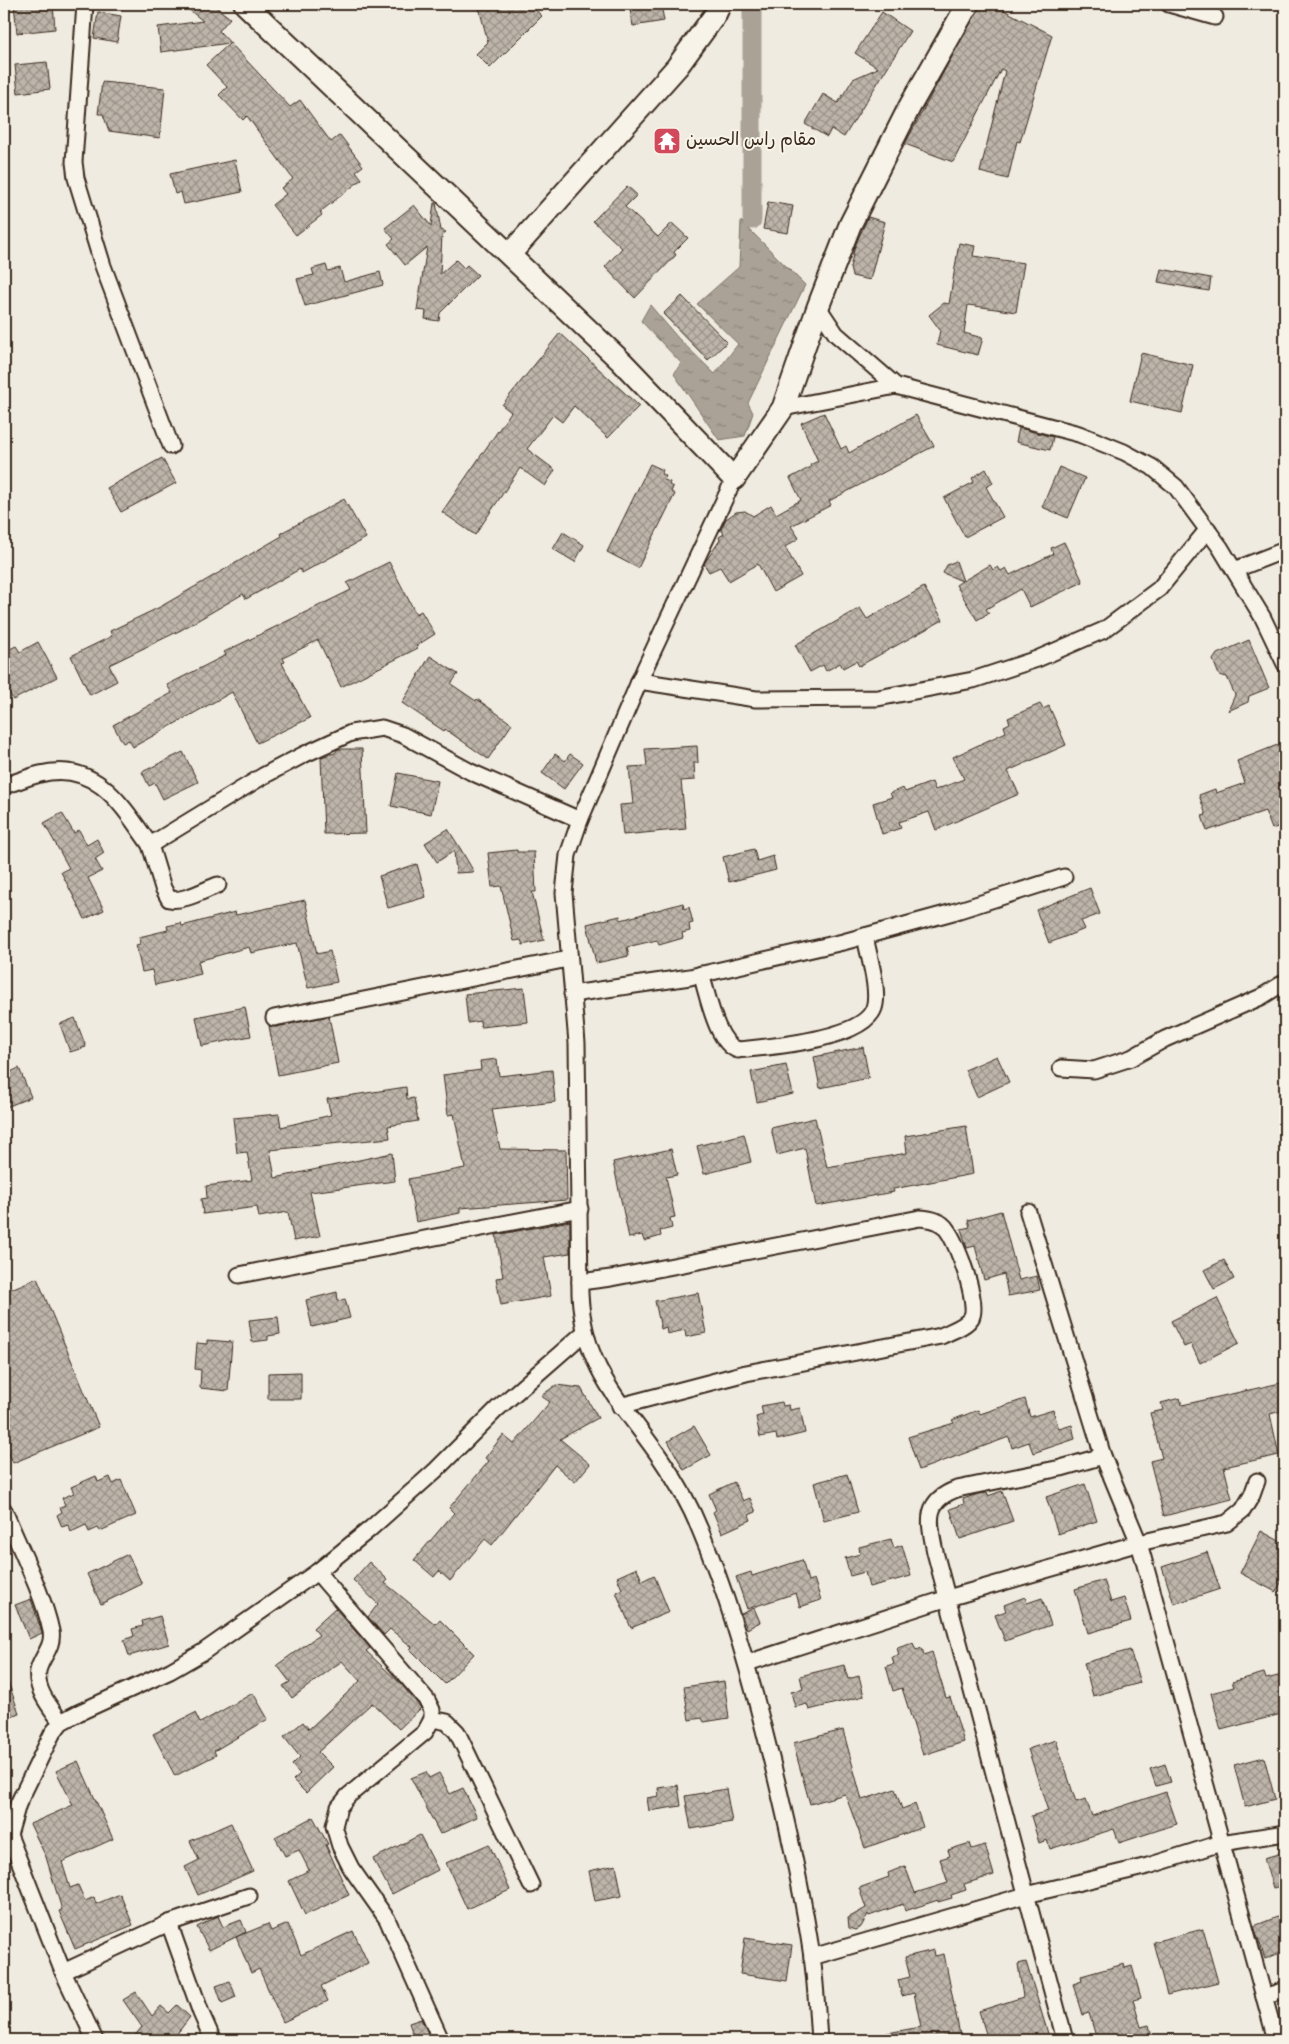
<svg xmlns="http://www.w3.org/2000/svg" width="1289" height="2044" font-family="'Indie Flower','Playpen Sans Arabic',sans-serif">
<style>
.water{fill:url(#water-ripples);stroke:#7e7266}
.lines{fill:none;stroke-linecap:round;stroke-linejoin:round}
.canal{stroke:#aaa296;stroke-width:19}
.building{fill:url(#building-cross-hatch);stroke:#3b2a1e}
.street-casing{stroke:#3b2a1e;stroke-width:19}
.secondary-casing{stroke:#3b2a1e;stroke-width:25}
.street{stroke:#f7f3e8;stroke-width:15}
.secondary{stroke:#f7f3e8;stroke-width:21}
.labels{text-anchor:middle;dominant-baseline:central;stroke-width:4;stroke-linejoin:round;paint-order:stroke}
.poi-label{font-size:18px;fill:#3b2a1e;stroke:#f7f3e8;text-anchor:start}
</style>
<defs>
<pattern id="water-ripples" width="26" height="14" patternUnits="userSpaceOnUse" patternTransform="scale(1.25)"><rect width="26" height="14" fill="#aaa296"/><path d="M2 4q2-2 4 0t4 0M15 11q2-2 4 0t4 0" fill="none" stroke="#8c847a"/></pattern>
<pattern id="building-cross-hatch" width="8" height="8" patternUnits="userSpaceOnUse" patternTransform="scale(1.25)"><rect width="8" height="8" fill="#bdb5aa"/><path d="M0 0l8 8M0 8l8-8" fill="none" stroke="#9b938a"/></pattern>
</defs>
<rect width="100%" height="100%" fill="#efebe0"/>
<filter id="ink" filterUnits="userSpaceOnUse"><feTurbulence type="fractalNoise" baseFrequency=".02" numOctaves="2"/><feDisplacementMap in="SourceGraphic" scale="10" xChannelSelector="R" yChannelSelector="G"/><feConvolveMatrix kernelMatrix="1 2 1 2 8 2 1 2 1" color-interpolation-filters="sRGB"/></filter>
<g filter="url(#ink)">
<polygon class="water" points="741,221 805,285 748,403 753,413 745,436 719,440 674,374 681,363 641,321 650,305 678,338 715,374 738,344 697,304 739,267"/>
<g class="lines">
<polyline class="canal" points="752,4 752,220"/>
</g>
<g class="building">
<polygon points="14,4 53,4 55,29 17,33"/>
<polygon points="182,4 212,4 230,18 219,31 290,107 300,100 331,142 340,135 363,166 356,171 362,179 320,212 322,215 296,235 272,205 286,194 281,188 293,179 247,116 243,120 219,95 227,87 206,65 230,43 161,52 158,27 203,21"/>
<polygon points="478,4 529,4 542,16 490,68 476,54 488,42"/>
<polygon points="629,4 661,4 664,21 633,26"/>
<polygon points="980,4 992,4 1052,35 1020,142 1017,141 1008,179 980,172 1005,71 1001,69 953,162 905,144"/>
<polygon points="98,12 121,16 117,42 94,38"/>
<polygon points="882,12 910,31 844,137 831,129 827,137 805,124 823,94 838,103 853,79 878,68 855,53"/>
<polygon points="47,62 50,89 18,93 15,65"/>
<polygon points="102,82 165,88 160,138 109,131 103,114 98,114"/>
<polygon points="235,160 242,192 184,204 181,192 175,194 170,174"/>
<polygon points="627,186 637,195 625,207 658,237 672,223 688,238 674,252 676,255 635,298 605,267 622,248 593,221"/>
<polygon points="768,202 793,206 788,233 763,229"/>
<polygon points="434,203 436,203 441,230 446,232 442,235 440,274 456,260 464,268 467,265 478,275 440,313 439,321 425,319 426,311 417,310 427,247 405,265 388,244 394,239 385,228 414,205 431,226"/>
<polygon points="868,217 885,222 870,280 852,276 850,268 855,246"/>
<polygon points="959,243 975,246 973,256 1024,263 1016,312 968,305 964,333 983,338 978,355 937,345 940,330 929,315 944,303 949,304"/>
<polygon points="326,265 328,271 340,268 344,282 380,272 383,285 305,306 297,279 314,275 312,269"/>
<polygon points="1161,269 1211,278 1209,291 1158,282"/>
<polygon points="682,296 727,342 708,360 663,314"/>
<polygon points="560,333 639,406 608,438 574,406 562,422 553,415 527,449 555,470 545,486 520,468 475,535 442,512 511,412 502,405"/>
<polygon points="1141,353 1193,365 1182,413 1130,401"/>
<polygon points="824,413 841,449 846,446 849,453 916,415 934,446 829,501 831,505 791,526 799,538 785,547 801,576 773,592 758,564 729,581 720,567 709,572 704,564 720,540 719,537 724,534 721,529 726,519 736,512 745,511 753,516 771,505 776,514 801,500 790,478 811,467 810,465 818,461 801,423"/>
<polygon points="1019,428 1053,437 1050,450 1016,442"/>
<polygon points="162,458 176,483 121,512 107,488"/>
<polygon points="650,464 663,470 661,474 666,476 664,480 670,482 669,485 673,487 671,492 675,494 638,568 607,552"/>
<polygon points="1059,467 1085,478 1068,518 1042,507"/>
<polygon points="986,469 993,483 986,487 1003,517 965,537 944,498 974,482 972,478"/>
<polygon points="344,499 366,538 302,573 300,569 246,599 243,594 181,630 109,665 117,681 90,695 71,656 112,636 110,631 160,607 282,536 281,533"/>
<polygon points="563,532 584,545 575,562 553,549"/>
<polygon points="1064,542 1083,582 1030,607 1021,589 986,609 989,613 977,620 956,585 962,581 943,573 947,565 956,561 963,581 990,565 993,570 998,567 1001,571 1006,568 1010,575 1053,554 1051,548"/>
<polygon points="389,562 416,614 421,611 435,634 416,646 418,648 341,687 318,640 283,658 285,662 282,663 310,718 257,743 232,692 133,747 129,740 123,743 113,725 172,693 167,685 226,655 224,652 351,590 347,583"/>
<polygon points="924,587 943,620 859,666 856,661 843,668 840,663 826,671 823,665 810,672 795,645 860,608 867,619"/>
<polygon points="1249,640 1269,688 1249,696 1248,702 1228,711 1235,695 1227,677 1219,675 1213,660 1217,654"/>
<polygon points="38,642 57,677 13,700 4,683 4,652 16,646 20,652"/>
<polygon points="430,656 458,674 451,684 476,701 477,699 512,724 488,759 445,729 444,731 402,703"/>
<polygon points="1040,704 1043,709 1049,706 1066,745 1008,771 1019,794 936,830 929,812 899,822 901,828 882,834 873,803 892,797 890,793 903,788 905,792 932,782 935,790 964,779 953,757 1006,732 1004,726 1010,723 1008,718"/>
<polygon points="1285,742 1285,794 1279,796 1285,813 1285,824 1272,829 1265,811 1207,831 1202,816 1206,815 1199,795 1215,789 1216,793 1245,783 1237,761"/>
<polygon points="697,746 698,763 694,763 695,780 681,781 686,829 623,835 620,805 633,804 629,767 647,766 645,749"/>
<polygon points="338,749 362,749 366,833 324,834 321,757 335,753"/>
<polygon points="183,752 198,782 163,799 155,783 149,786 142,772"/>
<polygon points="555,754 565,761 570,754 583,763 564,789 542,773"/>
<polygon points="398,773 438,781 431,814 391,806"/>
<polygon points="62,813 74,833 79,830 87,845 97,839 104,853 95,859 102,871 88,878 104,910 85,919 61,872 69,868 44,823"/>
<polygon points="448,829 460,848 474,872 456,873 454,851 437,862 425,843"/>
<polygon points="754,849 757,861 773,856 776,870 729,882 723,857"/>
<polygon points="517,850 517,852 534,852 536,892 532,892 544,940 523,945 521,940 514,941 501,886 492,887 488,853"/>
<polygon points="417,864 426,897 388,908 379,876"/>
<polygon points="1090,888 1100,914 1081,921 1085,929 1049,943 1036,910"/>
<polygon points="305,900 317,954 330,951 337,982 308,988 297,943 251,953 249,947 198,961 201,974 155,985 152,970 142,972 136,945 140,944 139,937 168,930 167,926 181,923 182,926 235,912 236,915"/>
<polygon points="683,903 684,909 689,907 693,923 689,924 690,931 682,933 683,938 659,945 657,940 627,947 629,956 596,963 587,924 620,916 621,920"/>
<polygon points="524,988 528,1022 481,1027 480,1021 468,1023 465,994"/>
<polygon points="245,1007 251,1036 202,1046 196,1017"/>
<polygon points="329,1016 338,1063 278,1075 269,1026 276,1027"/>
<polygon points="75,1018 86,1047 70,1052 60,1024"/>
<polygon points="863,1047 869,1078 820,1088 814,1057"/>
<polygon points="997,1056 1009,1082 977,1097 965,1070"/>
<polygon points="497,1059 499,1076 552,1070 555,1102 492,1109 500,1149 566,1150 567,1200 460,1208 460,1213 416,1222 408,1179 465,1168 454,1114 448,1115 443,1075 481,1070 480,1061"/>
<polygon points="786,1065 793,1094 757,1102 751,1072"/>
<polygon points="19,1068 31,1097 4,1108 4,1075"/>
<polygon points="406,1087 407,1099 414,1098 418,1121 388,1126 390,1138 270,1150 275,1178 392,1153 395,1181 310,1192 320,1236 294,1241 288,1212 259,1217 257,1207 203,1214 201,1199 207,1198 206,1186 252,1180 247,1152 237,1153 233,1118 279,1114 281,1127 331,1115 327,1099"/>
<polygon points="815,1118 827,1167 907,1153 905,1136 966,1126 973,1174 893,1189 894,1192 816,1206 805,1148 777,1155 771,1128"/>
<polygon points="744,1134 751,1162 704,1174 697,1146"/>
<polygon points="671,1149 677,1175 666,1177 675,1217 670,1218 672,1228 660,1231 661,1236 644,1241 642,1235 629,1238 613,1162"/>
<polygon points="1001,1211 1019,1280 1037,1276 1040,1290 1008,1296 1004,1274 984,1280 975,1246 967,1248 961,1229 970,1227 968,1220"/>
<polygon points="570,1221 570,1253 544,1257 551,1296 501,1305 496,1278 503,1277 496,1235"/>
<polygon points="1224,1260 1234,1279 1214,1289 1204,1270"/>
<polygon points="37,1278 99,1427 13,1463 4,1441 4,1292"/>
<polygon points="337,1292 338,1301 345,1299 350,1318 312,1327 306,1300"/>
<polygon points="698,1293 706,1333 686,1337 685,1330 667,1334 666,1327 661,1329 655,1301"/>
<polygon points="1217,1298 1239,1343 1200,1363 1191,1344 1184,1347 1171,1321"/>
<polygon points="278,1317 280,1334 268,1336 268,1340 252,1342 249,1320"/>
<polygon points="207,1340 232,1342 228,1391 200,1388 201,1370 195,1369 197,1343 207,1344"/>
<polygon points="301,1372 301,1399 268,1399 268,1373"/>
<polygon points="1285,1382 1285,1410 1270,1414 1279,1455 1224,1467 1232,1499 1164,1516 1150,1461 1162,1458 1150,1413 1163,1410 1161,1403 1180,1398 1182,1405"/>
<polygon points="556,1385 581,1388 598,1418 560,1439 590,1464 575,1482 555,1465 492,1545 485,1539 450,1581 439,1571 434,1577 414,1560 454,1513 449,1508 489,1461 485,1458 503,1435 514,1444 550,1402 541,1396"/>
<polygon points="1025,1399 1030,1417 1053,1410 1059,1429 1072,1425 1075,1439 1033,1453 1029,1442 1012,1448 1009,1437 919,1470 908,1437 954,1423 952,1420 978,1410 980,1414"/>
<polygon points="782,1402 783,1406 789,1405 790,1410 800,1408 805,1433 777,1440 776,1434 760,1437 756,1417 763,1415 761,1406"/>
<polygon points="694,1426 711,1455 684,1470 668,1441"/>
<polygon points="847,1474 858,1512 824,1521 814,1483"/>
<polygon points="96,1476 98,1482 110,1477 113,1484 121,1480 136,1515 100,1531 98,1528 89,1532 86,1525 71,1532 68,1525 62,1527 57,1515 62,1512 60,1507 65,1505 62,1498 74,1493 71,1487"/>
<polygon points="734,1482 743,1501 750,1498 756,1512 749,1515 751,1520 722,1533 713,1512 716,1510 709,1494"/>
<polygon points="1085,1484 1097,1521 1058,1534 1046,1497"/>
<polygon points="1002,1491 1013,1521 960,1539 950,1509 964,1504 963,1499 978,1494 987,1493 988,1496"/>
<polygon points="1261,1531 1285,1544 1285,1575 1276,1592 1240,1573"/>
<polygon points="891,1539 894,1548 902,1545 911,1576 869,1587 865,1572 850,1576 845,1558 860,1554 859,1547"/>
<polygon points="1207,1552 1220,1589 1174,1604 1162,1567"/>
<polygon points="128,1554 142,1584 101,1604 87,1574"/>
<polygon points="802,1560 808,1581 814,1579 821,1600 800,1607 796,1593 747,1609 736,1577 751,1572 752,1576"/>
<polygon points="369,1562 388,1580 385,1583 435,1624 440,1620 474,1654 445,1684 410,1649 412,1647 390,1629 384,1635 368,1617 378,1604 353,1580"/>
<polygon points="637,1568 642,1581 654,1575 669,1612 631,1628 616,1592 622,1589 617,1577"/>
<polygon points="1104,1580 1111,1602 1124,1598 1131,1621 1088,1633 1075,1589"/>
<polygon points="1025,1597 1027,1603 1042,1598 1051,1625 1005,1641 995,1615 1006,1611 1004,1605"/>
<polygon points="31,1599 42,1633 29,1639 15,1605"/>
<polygon points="335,1608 370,1648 366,1651 402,1685 421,1708 399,1729 372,1703 318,1752 333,1767 306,1793 293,1780 300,1774 292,1765 300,1757 284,1737 303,1722 309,1729 360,1681 342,1661 292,1698 283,1686 290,1682 277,1665 319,1635 313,1628"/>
<polygon points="754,1608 760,1622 747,1629 741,1614"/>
<polygon points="160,1616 169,1644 129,1656 124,1640 134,1636 132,1629 143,1626 142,1621"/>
<polygon points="913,1643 916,1650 922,1648 924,1655 932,1652 946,1698 950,1697 964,1742 923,1755 902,1688 893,1691 886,1666 894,1664 892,1657 899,1655 897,1648"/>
<polygon points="1130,1650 1140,1683 1093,1696 1084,1663"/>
<polygon points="844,1665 848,1679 859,1676 864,1696 809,1710 807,1704 795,1707 791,1692 803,1689 800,1676"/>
<polygon points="1264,1673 1266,1679 1282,1675 1285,1687 1285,1713 1221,1730 1211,1693 1234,1687 1232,1682"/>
<polygon points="6,1676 19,1713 4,1719 4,1677"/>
<polygon points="724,1681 729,1718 704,1722 702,1718 689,1720 684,1687"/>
<polygon points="253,1693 268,1719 214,1751 216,1755 175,1776 153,1734 195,1713 200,1723"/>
<polygon points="843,1730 862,1800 895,1789 902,1809 915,1804 923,1827 865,1848 845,1794 810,1804 793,1743"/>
<polygon points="1056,1740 1076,1802 1086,1799 1092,1816 1166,1792 1177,1824 1119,1843 1114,1829 1050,1849 1047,1840 1039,1843 1031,1816 1048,1811 1028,1749"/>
<polygon points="1264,1757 1275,1799 1245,1807 1234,1765"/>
<polygon points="78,1761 113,1839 62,1862 70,1888 78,1885 85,1901 94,1897 96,1904 120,1894 133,1925 75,1949 59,1911 62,1910 46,1857 30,1824 73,1805 56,1771"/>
<polygon points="1165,1764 1171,1782 1156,1786 1150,1769"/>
<polygon points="426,1772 429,1778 439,1773 450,1794 463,1788 477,1817 440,1834 411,1778"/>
<polygon points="678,1785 681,1806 649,1811 647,1798 659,1796 658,1788"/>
<polygon points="726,1789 732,1822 691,1829 685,1796"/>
<polygon points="313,1817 328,1844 326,1845 349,1895 305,1915 289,1881 309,1870 299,1850 285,1856 275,1837"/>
<polygon points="231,1823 253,1871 198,1895 185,1867 199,1860 190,1841"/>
<polygon points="420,1835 438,1870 392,1894 373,1859"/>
<polygon points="970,1843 972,1849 985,1845 994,1875 964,1884 966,1890 951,1895 952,1898 938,1902 938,1900 905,1911 903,1904 869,1916 868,1914 861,1927 855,1930 849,1928 848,1918 866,1908 859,1888 889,1877 888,1873 905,1866 915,1893 948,1883 940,1859 950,1856 948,1850"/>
<polygon points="489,1844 510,1890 467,1909 446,1863"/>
<polygon points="1285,1852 1285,1885 1273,1888 1264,1858"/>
<polygon points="616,1865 622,1896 595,1901 589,1871"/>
<polygon points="1285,1914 1285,1951 1265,1959 1254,1926"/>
<polygon points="218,1916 223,1927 241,1920 246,1932 209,1950 197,1927"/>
<polygon points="268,1924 271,1931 288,1924 301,1955 353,1931 368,1963 321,1986 328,2001 283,2022 259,1969 251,1973 236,1937"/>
<polygon points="1203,1929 1218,1982 1167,1995 1153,1942"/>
<polygon points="745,1938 792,1945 787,1981 740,1974"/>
<polygon points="934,1950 935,1956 944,1954 961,2040 887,2040 887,2033 921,2027 914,1993 902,1996 898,1980 910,1977 905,1957"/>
<polygon points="1026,1962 1050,2040 988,2040 979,2011 1023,1997 1018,1964"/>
<polygon points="1124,1964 1125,1968 1132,1966 1141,1998 1133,2000 1141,2027 1149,2025 1153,2040 1097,2040 1089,2013 1082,2015 1073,1984 1082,1981 1081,1976"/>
<polygon points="230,1981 236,1997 222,2003 216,1986"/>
<polygon points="136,1992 152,2016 161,2006 169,2013 177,2005 190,2017 172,2040 131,2040 142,2027 123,2000"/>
<polygon points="421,2019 428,2033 414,2037 409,2023"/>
</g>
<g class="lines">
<defs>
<g id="street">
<polyline points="85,4 74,162 76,178 103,266 171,446"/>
<polyline points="1169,4 1215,17"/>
<polyline points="818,307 836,334 896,386 1079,434 1124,452 1152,467 1176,487 1220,547 1263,618 1285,664"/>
<polyline points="783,408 896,386"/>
<path d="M734 479 645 668 580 820 568 855 564 893 577 1043 580 1294C584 1370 621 1401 661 1459 677 1482 691 1507 701 1532 728 1596 747 1663 764 1730 783 1804 801 1881 812 1957 816 1984 817 2013 819 2040"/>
<polyline points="1234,570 1285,550"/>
<polyline points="639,681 756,699 878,698 973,680 1037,659 1104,630 1159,589 1208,529"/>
<path d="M4 786C16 782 28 777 40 774 96 760 122 805 150 845L263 776 303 755 351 733 382 728 403 735 471 772 580 820"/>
<path d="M150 845 163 888 169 899C184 902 204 890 218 885"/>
<path d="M701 974C708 995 716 1043 738 1050 768 1047 863 1040 874 1008 880 991 868 954 865 936"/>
<polyline points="572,994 690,977 843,942 953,912 1064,877"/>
<polyline points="274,1018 568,959"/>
<polyline points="1061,1068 1094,1070 1131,1058 1165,1039 1261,997 1285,982"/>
<polyline points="1028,1212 1103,1456 1139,1543 1276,2040"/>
<polyline points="239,1275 580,1209"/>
<path d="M580 1282 611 1278 920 1218C930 1219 941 1220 947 1230 957 1242 980 1305 971 1318 965 1327 951 1331 941 1336L746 1373 620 1406"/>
<path d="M4 1510C19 1547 43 1593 51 1631 54 1647 41 1657 38 1671 35 1690 51 1708 61 1722"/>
<polyline points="317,1572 427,1700 432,1710 432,1719 425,1732 348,1796 339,1807 334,1826 340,1846 351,1868 387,1919 441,2040"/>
<polyline points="747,1663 948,1598 1139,1543 1227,1523 1243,1510 1252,1495 1257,1481"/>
<polyline points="432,1719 447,1722 457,1732 531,1885"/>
<polyline points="169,1923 249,1896"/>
<polyline points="812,1957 1026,1895 1148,1866 1221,1843 1285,1833"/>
<polyline points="63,1972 169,1923 201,2013 213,2040"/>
<polyline points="1264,1997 1285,1990"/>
<polyline points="95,2040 63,1972 9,1835 18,1804 52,1734 61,1722 78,1713 170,1671 203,1652 317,1572 370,1529 436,1470 497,1409 585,1332"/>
<path d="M1065 2040 935 1552C929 1522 923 1501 957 1489L1061 1468 1103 1456"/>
</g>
<g id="secondary">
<polyline points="245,4 622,362 734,479 783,408 818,307 850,225 910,106 968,4"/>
<polyline points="510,254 677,67 715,15 720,4"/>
</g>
</defs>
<use href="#street" class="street-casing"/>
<use href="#secondary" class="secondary-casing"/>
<use href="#street" class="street"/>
<use href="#secondary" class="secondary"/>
</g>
</g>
<defs>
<symbol id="temple-square" viewBox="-11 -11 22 22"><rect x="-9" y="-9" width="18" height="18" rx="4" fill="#d1495b" stroke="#f7f3e8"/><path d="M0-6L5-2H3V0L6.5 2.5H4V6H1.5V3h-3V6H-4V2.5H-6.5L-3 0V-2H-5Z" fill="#fff"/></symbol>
</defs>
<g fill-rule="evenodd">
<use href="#temple-square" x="651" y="125" width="32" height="32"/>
</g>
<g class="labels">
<g class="poi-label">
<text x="686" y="141">مقام راس الحسين</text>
</g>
</g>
<rect width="1289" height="2044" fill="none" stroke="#f7f3e8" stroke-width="20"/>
<rect x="10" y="10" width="1269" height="2024" fill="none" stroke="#3b2a1e" stroke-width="2" filter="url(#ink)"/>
</svg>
